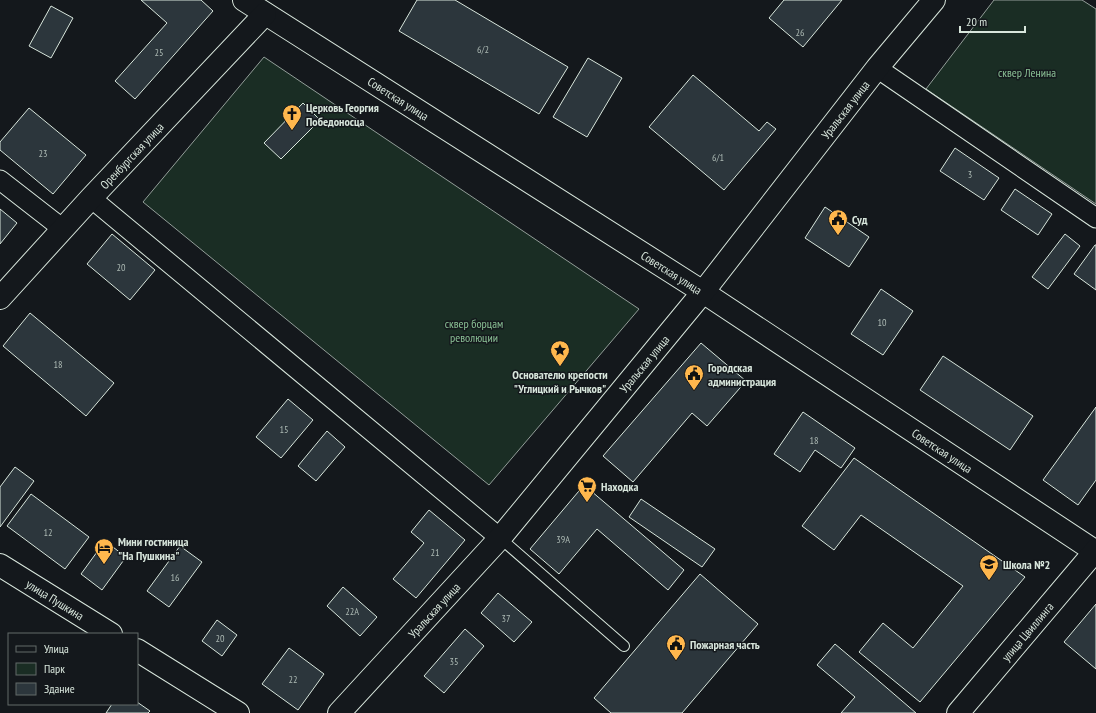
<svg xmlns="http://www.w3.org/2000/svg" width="1096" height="713" font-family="'PT Sans Narrow',sans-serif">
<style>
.green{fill:#1a2d24;stroke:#939e99}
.building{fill:#2c363c;stroke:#d8e6dc}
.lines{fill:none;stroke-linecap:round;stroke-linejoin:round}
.lane-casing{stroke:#d8e6dc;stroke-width:12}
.street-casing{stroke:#d8e6dc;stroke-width:21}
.secondary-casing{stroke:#d8e6dc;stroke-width:24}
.lane{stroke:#14181c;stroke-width:10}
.street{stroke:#14181c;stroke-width:19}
.secondary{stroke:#14181c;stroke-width:22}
.labels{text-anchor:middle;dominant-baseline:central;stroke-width:3;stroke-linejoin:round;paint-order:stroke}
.number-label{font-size:10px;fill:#adbab4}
.park-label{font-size:12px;fill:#8ac095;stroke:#14181c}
.street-label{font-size:12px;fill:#d8e6dc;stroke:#14181c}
.poi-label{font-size:12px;font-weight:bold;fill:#d8e6dc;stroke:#14181c;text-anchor:start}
</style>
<rect width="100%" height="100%" fill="#14181c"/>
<g class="green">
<polygon points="994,0 1082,0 1096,9 1096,204 926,89"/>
<polygon points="264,57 639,309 489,485 143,202"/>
</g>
<g class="building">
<polygon points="141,0 201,0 213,11 135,99 115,81 167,23"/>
<polygon points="417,0 455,0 568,67 539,114 399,31"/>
<polygon points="784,0 842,0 803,47 769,18"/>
<polygon points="51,6 73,18 51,58 29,46"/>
<polygon points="588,58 622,78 587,137 553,117"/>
<polygon points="693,75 759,131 767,122 776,129 724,190 649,127"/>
<polygon points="303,103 320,120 281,159 264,143"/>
<polygon points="29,108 86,155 53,194 0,150 0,142"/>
<polygon points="955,148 999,178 984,200 940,171"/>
<polygon points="1015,189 1052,214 1038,235 1001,210"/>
<polygon points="825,207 869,237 849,267 805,238"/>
<polygon points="0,209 17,223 0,244"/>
<polygon points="112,234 155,270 130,300 87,264"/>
<polygon points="1065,234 1080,246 1048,289 1032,277"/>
<polygon points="1095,245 1096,245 1096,290 1074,274"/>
<polygon points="881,289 913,311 883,355 851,334"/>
<polygon points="30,313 114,383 86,416 3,346"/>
<polygon points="701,343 746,381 707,426 692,413 633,482 603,456"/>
<polygon points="943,356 1033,416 1010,450 920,390"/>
<polygon points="288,399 313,420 281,458 256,437"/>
<polygon points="1096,407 1096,480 1078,505 1043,480"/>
<polygon points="803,412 855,448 841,468 815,450 800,472 774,454"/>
<polygon points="327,431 345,447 316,481 298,466"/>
<polygon points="854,458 1025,577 920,702 859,652 883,623 913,648 963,586 861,515 834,550 802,526"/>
<polygon points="15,467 34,481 0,527 0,487"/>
<polygon points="584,485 684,570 668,590 597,529 559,574 530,549"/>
<polygon points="31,494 89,537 65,569 7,526"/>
<polygon points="641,499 715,549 702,567 629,517"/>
<polygon points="429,510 465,540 416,598 393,579 424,543 411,532"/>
<polygon points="105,541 126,557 102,590 81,574"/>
<polygon points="180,546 202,562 169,607 147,591"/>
<polygon points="700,574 758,624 682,713 611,713 594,698"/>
<polygon points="343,587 377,617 360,636 327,606"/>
<polygon points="498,593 532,622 514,642 481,613"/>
<polygon points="1096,604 1096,669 1064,642"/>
<polygon points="217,620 237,635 222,656 202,641"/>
<polygon points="465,629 484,646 444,693 424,676"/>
<polygon points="835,644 873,676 916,713 841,713 855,697 817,665"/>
<polygon points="289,648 324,674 298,710 262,684"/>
<polygon points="137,702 150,711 148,713 106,713 112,704 137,704"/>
</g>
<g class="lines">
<defs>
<polyline id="lane" points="500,538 624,646"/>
<g id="street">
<polyline points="877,68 1096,218"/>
<polyline points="0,180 63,229"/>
<polyline points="91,198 500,538"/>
</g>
<g id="secondary">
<path id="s1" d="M244 0 703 292 1096 552"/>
<path id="s2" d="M0 298 91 198 265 14"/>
<path id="s3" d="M0 565 111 634"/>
<polyline points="137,650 238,713"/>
<path id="s4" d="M339 713 500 538 703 292 877 68 934 0"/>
<path id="s5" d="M958 713 1096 550"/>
</g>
</defs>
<use href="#lane" class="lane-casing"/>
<use href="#street" class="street-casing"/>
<use href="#secondary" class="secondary-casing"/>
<use href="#lane" class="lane"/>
<use href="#street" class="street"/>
<use href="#secondary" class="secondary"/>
</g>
<defs>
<symbol id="church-pin" viewBox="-11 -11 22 30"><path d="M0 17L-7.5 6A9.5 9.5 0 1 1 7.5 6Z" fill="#ffb74d" stroke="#14181c"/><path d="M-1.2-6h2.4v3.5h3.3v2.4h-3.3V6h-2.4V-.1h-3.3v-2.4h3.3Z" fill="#111"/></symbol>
<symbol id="civic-pin" viewBox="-11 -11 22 30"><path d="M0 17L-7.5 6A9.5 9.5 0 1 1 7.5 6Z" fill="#ffb74d" stroke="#14181c"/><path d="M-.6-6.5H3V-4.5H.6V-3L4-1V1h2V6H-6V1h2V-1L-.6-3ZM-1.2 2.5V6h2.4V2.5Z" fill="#111"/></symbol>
<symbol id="sight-pin" viewBox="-11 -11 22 30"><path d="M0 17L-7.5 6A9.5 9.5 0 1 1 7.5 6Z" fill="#ffb74d" stroke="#14181c"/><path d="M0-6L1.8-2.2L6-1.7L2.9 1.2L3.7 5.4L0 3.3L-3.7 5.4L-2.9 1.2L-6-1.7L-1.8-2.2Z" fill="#111"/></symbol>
<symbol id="supermarket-pin" viewBox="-11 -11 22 30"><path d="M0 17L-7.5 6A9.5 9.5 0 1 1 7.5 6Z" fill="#ffb74d" stroke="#14181c"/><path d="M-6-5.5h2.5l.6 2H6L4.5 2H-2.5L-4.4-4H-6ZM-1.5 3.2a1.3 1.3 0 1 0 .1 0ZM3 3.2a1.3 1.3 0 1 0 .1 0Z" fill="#111"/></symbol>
<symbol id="hotel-pin" viewBox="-11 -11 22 30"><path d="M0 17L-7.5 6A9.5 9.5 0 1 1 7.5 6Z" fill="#ffb74d" stroke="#14181c"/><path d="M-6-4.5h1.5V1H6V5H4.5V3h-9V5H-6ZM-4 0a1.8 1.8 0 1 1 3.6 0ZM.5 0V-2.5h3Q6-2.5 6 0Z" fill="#111"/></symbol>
<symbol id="school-pin" viewBox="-11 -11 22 30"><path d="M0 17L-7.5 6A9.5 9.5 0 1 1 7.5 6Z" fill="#ffb74d" stroke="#14181c"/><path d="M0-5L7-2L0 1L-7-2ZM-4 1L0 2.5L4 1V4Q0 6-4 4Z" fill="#111"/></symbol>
</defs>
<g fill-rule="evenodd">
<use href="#church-pin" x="281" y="103" width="22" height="30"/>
<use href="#civic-pin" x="827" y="208" width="22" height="30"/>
<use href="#sight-pin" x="549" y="339" width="22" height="30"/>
<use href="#civic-pin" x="683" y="363" width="22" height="30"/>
<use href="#supermarket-pin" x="576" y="475" width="22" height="30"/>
<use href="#hotel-pin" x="93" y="537" width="22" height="30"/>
<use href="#school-pin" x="978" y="553" width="22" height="30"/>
<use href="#civic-pin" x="665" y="633" width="22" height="30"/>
</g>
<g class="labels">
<g class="number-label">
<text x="800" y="32">26</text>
<text x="483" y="49">6/2</text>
<text x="159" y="52">25</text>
<text x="43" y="153">23</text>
<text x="718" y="157">6/1</text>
<text x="970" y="174">3</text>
<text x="121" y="267">20</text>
<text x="882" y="322">10</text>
<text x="58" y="364">18</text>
<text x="284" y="429">15</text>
<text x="814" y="440">18</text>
<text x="48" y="532">12</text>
<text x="563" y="539">39А</text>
<text x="435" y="552">21</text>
<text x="175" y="577">16</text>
<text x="352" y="611">22А</text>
<text x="506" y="618">37</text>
<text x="220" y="638">20</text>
<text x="454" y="661">35</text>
<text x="293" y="679">22</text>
</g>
<g class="park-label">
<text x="1027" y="72">сквер Ленина</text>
<text x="474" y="323">сквер борцам<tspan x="474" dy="14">революции</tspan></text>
</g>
<g class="street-label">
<text stroke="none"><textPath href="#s1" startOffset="183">Советская улица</textPath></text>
<text stroke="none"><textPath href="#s4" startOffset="788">Уральская улица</textPath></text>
<text stroke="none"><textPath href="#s2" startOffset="194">Оренбургская улица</textPath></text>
<text stroke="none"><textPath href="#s1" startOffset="507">Советская улица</textPath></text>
<text stroke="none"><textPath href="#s4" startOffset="464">Уральская улица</textPath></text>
<text stroke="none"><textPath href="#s1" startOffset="831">Советская улица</textPath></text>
<text stroke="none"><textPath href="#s3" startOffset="65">улица Пушкина</textPath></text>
<text stroke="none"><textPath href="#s4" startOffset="140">Уральская улица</textPath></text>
<text stroke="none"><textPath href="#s5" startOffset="107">улица Цвиллинга</textPath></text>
</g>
<g class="poi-label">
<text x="306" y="107">Церковь Георгия<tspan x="306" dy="14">Победоносца</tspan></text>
<text x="852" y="219">Суд</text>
<text x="708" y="367">Городская<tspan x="708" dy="14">администрация</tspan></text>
<text x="560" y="374" text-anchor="middle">Основателю крепости<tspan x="560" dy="14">"Углицкий и Рычков"</tspan></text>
<text x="601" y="486">Находка</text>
<text x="118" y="541">Мини гостиница<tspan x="118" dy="14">"На Пушкина"</tspan></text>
<text x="1003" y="564">Школа №2</text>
<text x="690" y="644">Пожарная часть</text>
</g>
</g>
<rect x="8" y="633" width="130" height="72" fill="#14181c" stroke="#626a69"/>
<rect x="16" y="646" width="20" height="6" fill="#14181c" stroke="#626a69"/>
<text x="44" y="653" font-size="12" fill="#d8e6dc">Улица</text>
<rect x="16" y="663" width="20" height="12" fill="#1a2d24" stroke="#626a69"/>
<text x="44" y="673" font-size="12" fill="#d8e6dc">Парк</text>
<rect x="16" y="683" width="20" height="12" fill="#2c363c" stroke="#626a69"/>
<text x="44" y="693" font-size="12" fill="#d8e6dc">Здание</text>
<path d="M960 26v6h65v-6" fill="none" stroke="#d8e6dc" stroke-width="2"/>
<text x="966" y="26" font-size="12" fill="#d8e6dc" stroke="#14181c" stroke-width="3" paint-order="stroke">20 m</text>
</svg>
